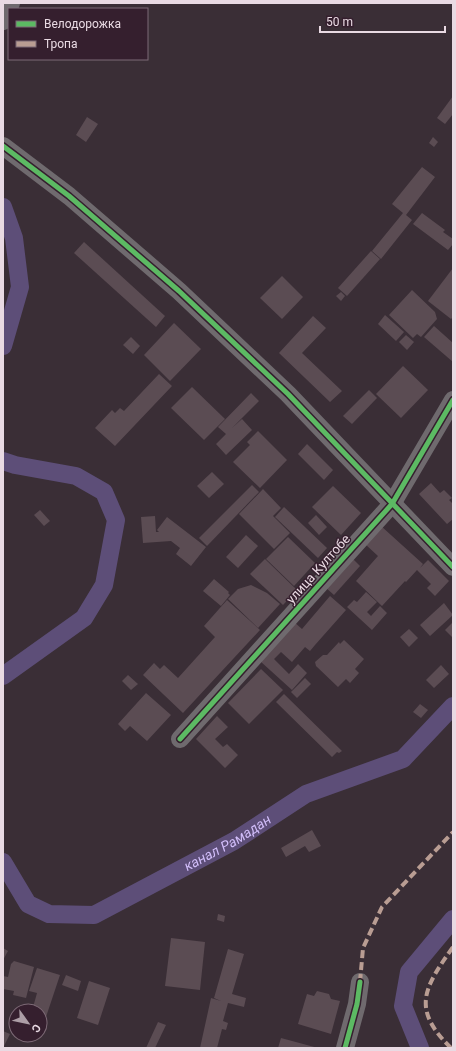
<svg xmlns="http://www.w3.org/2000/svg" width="456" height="1051" font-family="Roboto,sans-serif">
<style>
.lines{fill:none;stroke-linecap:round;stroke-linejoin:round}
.canal{stroke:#5d4e78;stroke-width:18}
.building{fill:#5b4c53}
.minor{stroke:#6f6a6e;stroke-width:18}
.quiet{stroke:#b99d93;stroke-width:4;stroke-dasharray:8 4;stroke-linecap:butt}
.cycleway-casing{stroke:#351f2e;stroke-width:8}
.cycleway{stroke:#5cba63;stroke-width:5}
.labels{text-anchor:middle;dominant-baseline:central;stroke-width:3;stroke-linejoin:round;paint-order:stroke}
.street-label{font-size:13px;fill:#e9dae3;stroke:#351f2e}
.water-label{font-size:14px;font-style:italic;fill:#d2befa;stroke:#351f2e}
</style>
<rect width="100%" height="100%" fill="#3a2e36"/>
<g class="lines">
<g class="canal">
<polyline points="3,207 14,238 20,287 3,346"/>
<polyline points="3,461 15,465 76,476 104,492 116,520 104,585 84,618 3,676"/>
<path id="s1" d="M3 862 28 904 49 914 94 915 234 841 306 794 403 759 453 706"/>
<polyline points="420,1048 403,1006 409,972 453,919"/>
</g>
</g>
<g class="building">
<polygon points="453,96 453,114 445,124 437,118"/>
<polygon points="87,117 98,124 86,142 76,135"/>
<polygon points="433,137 438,142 434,147 429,143"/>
<polygon points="422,167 435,177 406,215 412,220 381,259 372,251 403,213 392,204"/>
<polygon points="422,213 445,230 443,232 453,239 453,244 448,250 413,224"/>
<polygon points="84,242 165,316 156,327 74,253"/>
<polygon points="371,251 380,259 347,296 338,288"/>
<polygon points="453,268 453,317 451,319 428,301"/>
<polygon points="282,276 303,297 282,319 260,298"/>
<polygon points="412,290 435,312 437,319 421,337 417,334 413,338 389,315"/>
<polygon points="341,292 345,296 341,301 336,296"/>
<polygon points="385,315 404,332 396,341 378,324"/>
<polygon points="313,316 326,328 302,353 342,391 330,402 279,353"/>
<polygon points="174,323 201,349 170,381 144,355"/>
<polygon points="434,326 453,343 453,362 424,337"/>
<polygon points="406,335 414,342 407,350 399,342"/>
<polygon points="131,337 140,346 133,354 123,345"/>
<polygon points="403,366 428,390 401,418 376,394"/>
<polygon points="159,374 172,386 115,446 95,428 112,410 115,413 120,408 124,411"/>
<polygon points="192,387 225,419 204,440 171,408"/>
<polygon points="369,390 377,398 352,424 343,416"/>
<polygon points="251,393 259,401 232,428 242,419 252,430 226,455 216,444 226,434 218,427"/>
<polygon points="258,431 287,460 260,488 233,462 250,445 247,442"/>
<polygon points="307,444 333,470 324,480 298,454"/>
<polygon points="212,472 224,484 209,498 197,486"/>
<polygon points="431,483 440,493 444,490 452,498 449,500 453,504 453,519 447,524 419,494"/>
<polygon points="252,485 259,492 207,546 199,538"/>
<polygon points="333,486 361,513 341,535 312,507"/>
<polygon points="263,489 281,508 273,516 290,533 274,549 239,514"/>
<polygon points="284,507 327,548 318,558 275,517"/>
<polygon points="40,510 50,521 44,526 34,515"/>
<polygon points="316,515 327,527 319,535 308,523"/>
<polygon points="155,516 156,532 159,532 157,530 167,517 206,547 191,566 176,554 180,548 171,541 143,543 141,517"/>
<polygon points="381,526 423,564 420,568 428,560 449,581 435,596 427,588 431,584 417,570 406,582 391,568 405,581 382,606 356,581 378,556 365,544"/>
<polygon points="246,535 258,546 238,568 226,557"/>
<polygon points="288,537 315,563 294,586 266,559"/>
<polygon points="352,558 360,566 334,595 325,587"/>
<polygon points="265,559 297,590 283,605 250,574"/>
<polygon points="214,579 229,592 228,593 230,595 221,606 203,591"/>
<polygon points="251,585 267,593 280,604 258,628 228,599 238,589"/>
<polygon points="366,592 377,602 367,612 371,616 380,606 387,613 372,630 347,607 354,600 357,602"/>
<polygon points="330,596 346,610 315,645 301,632 315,645 310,651 305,647 292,662 281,652 274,659 289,674 298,664 307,673 292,690 260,661 294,622 302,629"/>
<polygon points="227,600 260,630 183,713 143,675 154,663 160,669 164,665 178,678 215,637 204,626"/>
<polygon points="444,603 453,615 430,636 420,625"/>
<polygon points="453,622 453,638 445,630"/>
<polygon points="409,629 418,638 409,647 400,637"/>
<polygon points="344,640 364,659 355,669 359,673 350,683 346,679 338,687 316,666 315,662 323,655 327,655 339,642 340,644"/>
<polygon points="441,665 449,674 434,688 426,680"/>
<polygon points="261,669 283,690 249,724 228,703"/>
<polygon points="128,675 138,684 131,690 122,681"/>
<polygon points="305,678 311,684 297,698 291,692"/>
<polygon points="146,693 171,715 147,741 130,726 125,731 118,724"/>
<polygon points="284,694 342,751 339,753 337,752 332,757 276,702"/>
<polygon points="420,704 428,710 421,718 413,712"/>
<polygon points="217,716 228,727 215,739 223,747 227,744 238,755 225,768 196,739"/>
<polygon points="312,830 321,846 309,852 305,846 286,857 281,848"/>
<polygon points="218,914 225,916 224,922 217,920"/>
<polygon points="171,938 205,942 200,990 165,986"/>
<polygon points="3,948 8,951 3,960"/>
<polygon points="228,949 244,954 232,994 246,998 244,1007 228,1003 223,1021 228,1023 226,1030 222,1029 217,1048 200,1048 211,998 221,1001 214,998"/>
<polygon points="14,961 34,967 26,998 13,995 14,991 3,989 3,976 8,977 11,964"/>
<polygon points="37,968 60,975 43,1026 40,1025 40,1011 32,1011 37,993 29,991"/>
<polygon points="66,975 81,981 78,991 62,985"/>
<polygon points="89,981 110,988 98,1025 77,1018"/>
<polygon points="317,991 329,994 331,999 340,1001 331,1034 298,1024 307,994 314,996"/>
<polygon points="158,1022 166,1025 155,1048 146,1048"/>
<polygon points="3,1031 10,1034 3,1048"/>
<polygon points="281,1038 318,1048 278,1048"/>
</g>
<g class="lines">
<g class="minor">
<polyline points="3,21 11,3"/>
<polyline points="3,146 69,196 179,291 288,394 453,567"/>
<polyline points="180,739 392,504 453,400"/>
<polyline points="345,1048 357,1004 360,982"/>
</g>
<g class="quiet">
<polyline points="360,982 363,948 382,907 453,832"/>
<path d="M451 1048C410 1008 425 987 453 947"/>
</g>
<defs>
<g id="cycleway">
<polyline points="3,146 69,196 179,291 288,394 453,567"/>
<polyline points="180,739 392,504 453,400"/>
<polyline points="345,1048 357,1004 360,982"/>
</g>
</defs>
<use href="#cycleway" class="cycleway-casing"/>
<use href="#cycleway" class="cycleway"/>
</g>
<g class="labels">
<g class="street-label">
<text transform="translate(318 569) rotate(-48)">улица Култобе</text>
</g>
<g class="water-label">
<text stroke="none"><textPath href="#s1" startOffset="269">канал Рамадан</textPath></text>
</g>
</g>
<rect width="456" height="1051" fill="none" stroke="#e9dae3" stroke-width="8"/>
<rect x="8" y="8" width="140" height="52" fill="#351f2e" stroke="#7d6a76"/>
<rect x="16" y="21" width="20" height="6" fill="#5cba63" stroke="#7d6a76"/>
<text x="44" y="28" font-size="12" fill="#e9dae3">Велодорожка</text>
<rect x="16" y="41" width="20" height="6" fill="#b99d93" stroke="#7d6a76"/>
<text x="44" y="48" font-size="12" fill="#e9dae3">Тропа</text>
<g transform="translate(28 1023) rotate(123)"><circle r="19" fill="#351f2e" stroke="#7d6a76"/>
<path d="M0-3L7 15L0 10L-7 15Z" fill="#ac9ea6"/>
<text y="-6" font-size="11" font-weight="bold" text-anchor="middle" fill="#e9dae3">С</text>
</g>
<path d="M320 26v6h125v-6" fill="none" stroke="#e9dae3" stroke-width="2"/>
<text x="326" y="26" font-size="12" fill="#e9dae3" stroke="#351f2e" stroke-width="3" paint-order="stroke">50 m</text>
</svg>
